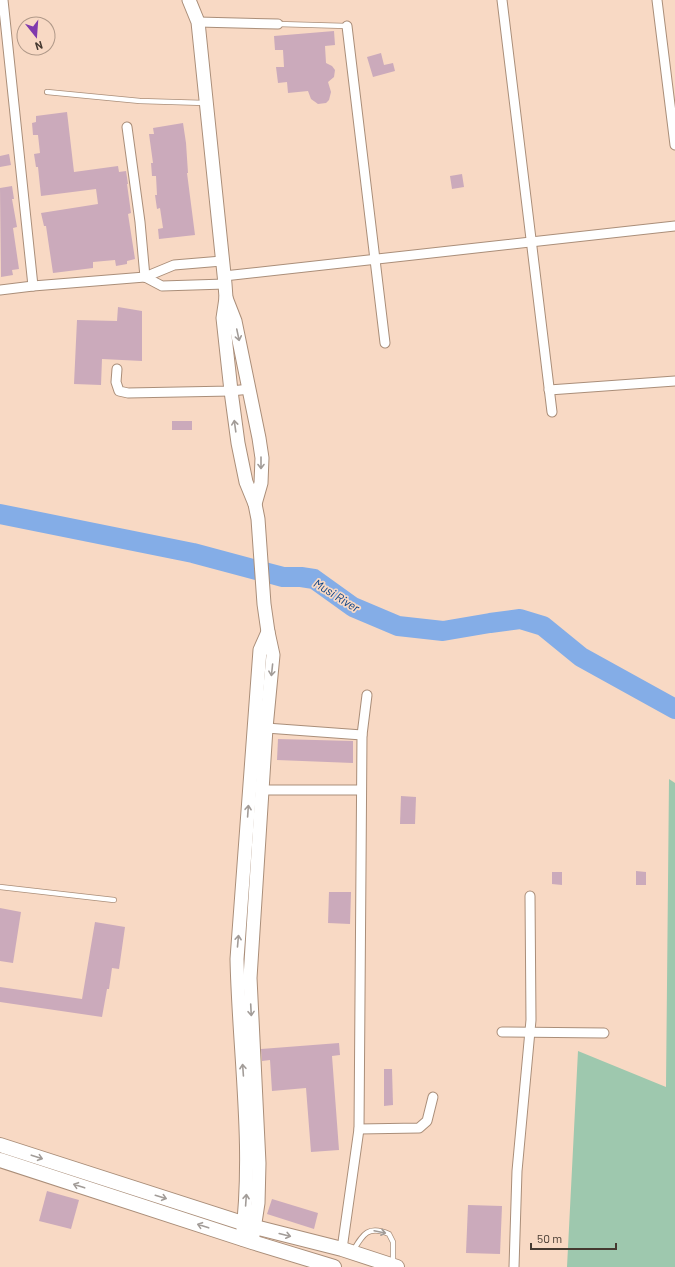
<svg xmlns="http://www.w3.org/2000/svg" width="675" height="1267" font-family="Barlow,sans-serif">
<style>
.green{fill:#9ec8ae}
.lines{fill:none;stroke-linecap:round;stroke-linejoin:round}
.river{stroke:#84ade7;stroke-width:20}
.building{fill:#cbaabb}
.lane-casing{stroke:#aa8e79;stroke-width:6}
.street-casing{stroke:#aa8e79;stroke-width:11}
.secondary-casing{stroke:#aa8e79;stroke-width:15}
.primary-casing{stroke:#aa8e79;stroke-width:16}
.lane{stroke:#fff;stroke-width:4.5}
.street{stroke:#fff;stroke-width:9}
.secondary{stroke:#fff;stroke-width:13}
.primary{stroke:#fff;stroke-width:14}
.oneway{stroke:#a29c98}
.labels{text-anchor:middle;dominant-baseline:central;stroke-width:3.5;stroke-linejoin:round;paint-order:stroke}
.water-label{font-size:12px;font-style:italic;fill:#0b4185;stroke:#f8d9c4}
</style>
<rect width="100%" height="100%" fill="#f8d9c4"/>
<polygon class="green" points="669,779 675,783 675,1267 567,1267 578,1051 666,1087"/>
<g class="lines">
<polyline class="river" points="0,514 193,553 283,577 301,577 314,579 353,607 398,626 443,631 490,623 520,619 543,626 581,657 675,709"/>
</g>
<g class="building">
<polygon points="334,31 335,45 325,46 326,63 332,66 335,70 334,77 328,82 331,92 329,100 326,103 318,104 311,99 308,91 288,93 287,82 278,83 276,67 284,67 283,50 275,50 274,36"/>
<polygon points="381,53 384,65 393,63 395,71 373,77 367,57"/>
<polygon points="67,112 74,172 118,166 119,172 126,171 128,184 127,184 131,213 128,214 135,259 127,261 127,264 116,266 115,260 93,262 93,268 53,273 46,226 44,226 41,213 98,204 96,189 41,196 38,167 36,167 34,154 40,153 38,135 33,135 32,123 36,122 36,116"/>
<polygon points="183,123 186,143 188,173 187,173 195,235 159,239 158,229 163,228 160,208 157,209 155,195 157,195 156,176 152,176 151,163 153,163 149,134 154,134 153,128"/>
<polygon points="9,154 11,165 0,167 0,156"/>
<polygon points="462,174 464,187 452,189 450,176"/>
<polygon points="12,186 14,199 12,199 17,227 13,228 19,269 12,270 13,275 1,277 0,188"/>
<polygon points="118,307 142,311 142,361 102,359 101,385 74,384 77,320 117,321"/>
<rect x="172" y="421" width="20" height="9"/>
<polygon points="278,739 353,741 353,763 277,760"/>
<polygon points="401,796 416,797 415,824 400,824"/>
<polygon points="636,871 646,872 646,885 636,885"/>
<polygon points="552,872 562,872 562,885 552,884"/>
<polygon points="329,892 351,892 350,924 328,923"/>
<polygon points="0,908 21,912 13,963 0,961"/>
<polygon points="95,922 125,927 119,969 112,968 109,989 107,989 102,1017 0,1002 0,987 82,999"/>
<polygon points="339,1043 340,1055 332,1056 339,1150 311,1152 306,1088 272,1091 270,1060 262,1061 261,1049"/>
<polygon points="384,1069 392,1069 393,1105 384,1106"/>
<polygon points="47,1191 79,1200 71,1229 39,1221"/>
<polygon points="272,1199 318,1213 314,1229 267,1214"/>
<polygon points="468,1205 502,1206 500,1254 466,1253"/>
</g>
<g class="lines">
<defs>
<g id="lane">
<polyline points="278,24 347,26"/>
<polyline points="47,92 140,101 205,103"/>
<polyline points="0,887 114,900"/>
<path d="M353 1251C363 1234 368 1225 389 1234L393 1242V1263"/>
</g>
<g id="street">
<polyline points="3,0 33,286"/>
<polyline points="502,0 552,412"/>
<polyline points="657,0 675,145"/>
<polyline points="198,22 278,24"/>
<polyline points="347,26 385,343"/>
<polyline points="127,127 140,222 145,277"/>
<polyline points="224,276 675,226"/>
<polyline points="145,277 162,286 225,284"/>
<polyline points="0,290 33,286 145,277 174,265 222,261"/>
<polyline points="117,369 116,382 119,391 128,393 231,391 250,389"/>
<polyline points="549,390 675,381"/>
<polyline points="266,728 362,735 359,1129 342,1249"/>
<polyline points="362,735 367,695"/>
<polyline points="261,790 361,790"/>
<polyline points="502,1032 604,1033"/>
<polyline points="359,1129 419,1128 427,1121 433,1097"/>
<polyline points="514,1267 517,1171 531,1020 530,896"/>
</g>
<g id="secondary">
<polyline points="189,0 198,22 225,284 226,298 223,318 231,391 238,443 246,482 255,504 258,519 264,604 268,632 273,655 266,728 250,978 259,1163 258,1203 252,1242"/>
<polyline points="226,298 235,321 259,438 262,458 261,483 255,504"/>
<path d="M242 1239C254 1146 239 1052 237 959L260 650 268 632"/>
</g>
<g id="primary">
<polyline points="0,1145 255,1227 342,1249 397,1267"/>
<polyline points="0,1160 252,1242 334,1267"/>
</g>
</defs>
<use href="#lane" class="lane-casing"/>
<use href="#street" class="street-casing"/>
<use href="#secondary" class="secondary-casing"/>
<use href="#primary" class="primary-casing"/>
<use href="#lane" class="lane"/>
<use href="#street" class="street"/>
<use href="#secondary" class="secondary"/>
<use href="#primary" class="primary"/>
</g>
<defs><path id="oneway-shaft" d="M-6 0H5M1.5-3L5.5 0L1.5 3" fill="none" stroke-width="1.6" stroke-linecap="round" stroke-linejoin="round"/></defs>
<g class="oneway">
<use href="#oneway-shaft" transform="translate(238 335) rotate(78)"/>
<use href="#oneway-shaft" transform="translate(235 426) rotate(-98)"/>
<use href="#oneway-shaft" transform="translate(261 463) rotate(90)"/>
<use href="#oneway-shaft" transform="translate(272 670) rotate(96)"/>
<use href="#oneway-shaft" transform="translate(248 811) rotate(-86)"/>
<use href="#oneway-shaft" transform="translate(238 941) rotate(-85)"/>
<use href="#oneway-shaft" transform="translate(251 1010) rotate(87)"/>
<use href="#oneway-shaft" transform="translate(243 1070) rotate(-94)"/>
<use href="#oneway-shaft" transform="translate(37 1157) rotate(18)"/>
<use href="#oneway-shaft" transform="translate(79 1186) rotate(-162)"/>
<use href="#oneway-shaft" transform="translate(161 1197) rotate(17)"/>
<use href="#oneway-shaft" transform="translate(246 1200) rotate(-86)"/>
<use href="#oneway-shaft" transform="translate(203 1226) rotate(-162)"/>
<use href="#oneway-shaft" transform="translate(380 1232) rotate(12)"/>
<use href="#oneway-shaft" transform="translate(285 1235) rotate(14)"/>
</g>
<g class="labels">
<g class="water-label">
<text transform="translate(337 595) rotate(32)">Musi River</text>
</g>
</g>
<g transform="translate(36 36) rotate(163)"><circle r="19" fill="#f8d9c4" stroke="#b09989"/>
<path d="M0-3L7 15L0 10L-7 15Z" fill="#803aad"/>
<text y="-6" font-size="11" font-weight="bold" text-anchor="middle" fill="#453930">N</text>
</g>
<path d="M531 1243v6h85v-6" fill="none" stroke="#453930" stroke-width="2"/>
<text x="537" y="1243" font-size="12" fill="#453930" stroke="#f8d9c4" stroke-width="3" paint-order="stroke">50 m</text>
</svg>
